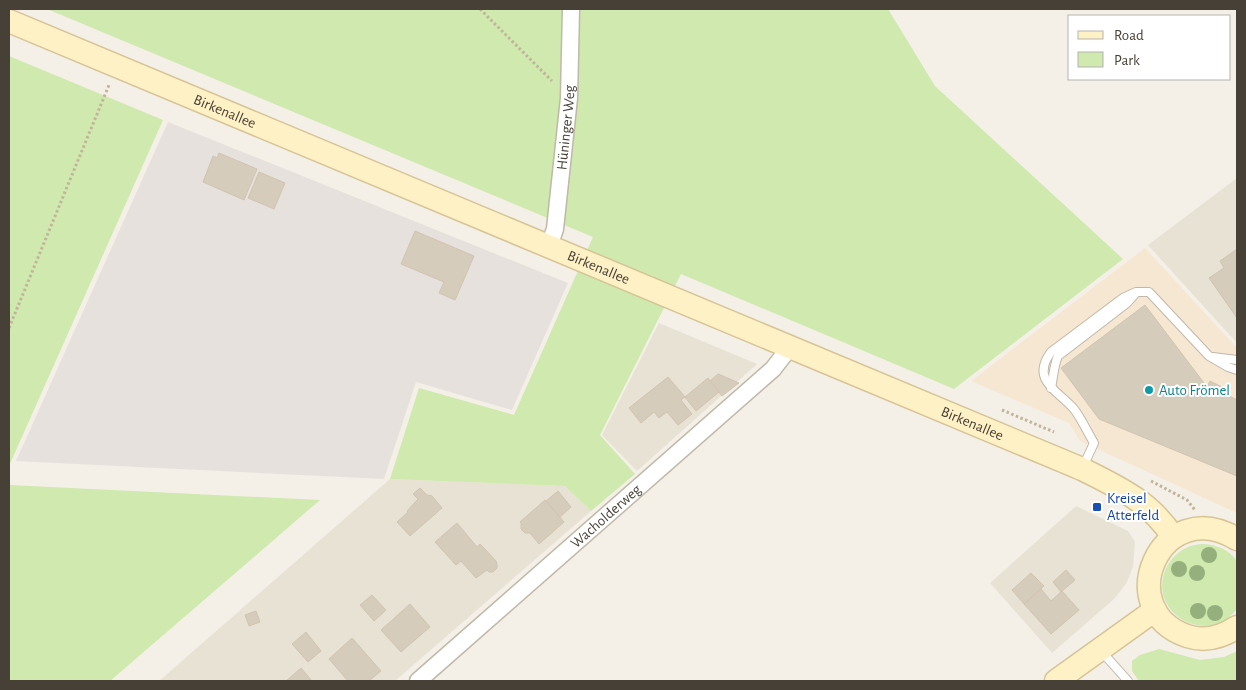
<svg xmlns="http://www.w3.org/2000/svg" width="1246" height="690" font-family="'Alegreya Sans',sans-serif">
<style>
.residential{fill:#e8e2d5}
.commercial{fill:#f6e7d2}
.industrial{fill:#e6e1dc}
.green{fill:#cfe9af}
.building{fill:#d6ccbc;stroke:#d1c4af}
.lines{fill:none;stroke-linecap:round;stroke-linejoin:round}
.lane-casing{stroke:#c0b8a9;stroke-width:10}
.street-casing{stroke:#c0b8a9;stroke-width:19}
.secondary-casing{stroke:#d5c496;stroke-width:25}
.path{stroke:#c2b49a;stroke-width:3;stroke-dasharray:2.5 2.5;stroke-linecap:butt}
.lane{stroke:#fff;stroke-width:8}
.street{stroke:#fff;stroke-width:16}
.secondary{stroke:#fff1c6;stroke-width:22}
.tree{fill:#95b07d}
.culture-dot{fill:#0f9aa8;stroke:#fff;stroke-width:2}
.transit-dot{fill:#1a4fb4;stroke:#fff;stroke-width:2}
.labels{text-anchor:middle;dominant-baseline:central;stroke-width:4;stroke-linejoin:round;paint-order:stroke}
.street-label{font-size:15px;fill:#474036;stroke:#fff}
.culture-label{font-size:15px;fill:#0d838f;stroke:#fff;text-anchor:start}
.transit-label{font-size:15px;fill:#164399;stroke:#fff;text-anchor:start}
</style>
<rect width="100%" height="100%" fill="#f4f0e7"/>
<g class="residential">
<polygon points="1237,178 1237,343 1148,245"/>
<polygon points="659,323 757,364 637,471 602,435"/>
<polygon points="390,479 565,486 591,511 395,681 159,681"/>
<polygon points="1076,506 1128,531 1135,542 1133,567 1126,584 1113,600 1052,653 990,583"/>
</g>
<polygon class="commercial" points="1145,248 1237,348 1237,513 1080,441 1069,423 971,381"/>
<polygon class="industrial" points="168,122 568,283 512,410 416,382 384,479 16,461"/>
<g class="green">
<polygon points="47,9 888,9 935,86 1123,259 954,389 681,274 600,435 635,474 591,511 565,486 390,479 419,388 514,415 593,237"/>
<polygon points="9,56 163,120 9,466"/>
<polygon points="9,485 320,500 110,681 9,681"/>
<path d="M1204 544C1218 545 1229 550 1237 561V609C1231 616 1224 622 1216 624 1195 630 1173 619 1165 600 1157 580 1167 557 1186 548 1192 545 1198 544 1204 544Z"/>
<polygon points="1159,649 1200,660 1224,657 1237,651 1237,681 1139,681 1132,671 1132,661 1140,655"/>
</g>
<g class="building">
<polygon points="219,153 257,169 244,200 203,182 213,156 217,158"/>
<polygon points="259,172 285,183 274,209 248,198"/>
<polygon points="415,231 474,256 455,300 439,293 444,282 401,264"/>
<polygon points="1237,249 1237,318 1209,278 1224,268 1220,261"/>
<polygon points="1145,305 1207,387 1210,381 1222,387 1218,397 1224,393 1237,400 1237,476 1099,419 1061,368"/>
<polygon points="718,374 739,383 722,396 710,381"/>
<polygon points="668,377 685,397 681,400 692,414 678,425 667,412 659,418 654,412 641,423 629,408"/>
<polygon points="708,378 719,392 696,411 685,397"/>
<polygon points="420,488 427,495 432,496 442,508 410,536 397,522 408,512 407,511 418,499 413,494"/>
<polygon points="558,491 571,507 560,517 546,501"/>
<polygon points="545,500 564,522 539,544 530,533 525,533 521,529 521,523 520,522"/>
<polygon points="457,523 477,547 480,544 496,561 497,564 497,568 493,572 489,572 487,570 476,578 461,561 456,565 435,542"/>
<polygon points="1066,570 1075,580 1061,592 1053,582"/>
<polygon points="1031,573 1044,586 1024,604 1012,590"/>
<polygon points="1041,589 1051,601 1062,591 1079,610 1051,634 1024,604"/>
<polygon points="372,595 386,610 374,621 360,605"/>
<polygon points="410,604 430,627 401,652 381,630"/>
<polygon points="256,611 260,622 249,626 245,615"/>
<polygon points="306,632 321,651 308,662 292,644"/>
<polygon points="352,638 381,671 369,681 348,681 329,659"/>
<polygon points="301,668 312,681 286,681"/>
</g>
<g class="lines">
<defs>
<g id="lane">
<polyline points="1213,357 1237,360"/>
<path d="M1051 388C1053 379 1054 364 1058 356L1127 303 1135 294"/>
<path d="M1083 467 1094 443C1088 433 1081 418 1074 409 1058 391 1030 380 1051 352L1123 298 1136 292H1149L1209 356 1228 367 1237 370"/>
<polyline points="1102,652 1128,681"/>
</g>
<g id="street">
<path id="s1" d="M549 246 555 229 569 98 571 9"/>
<path id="s2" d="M418 681 773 369 790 347"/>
</g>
<g id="secondary">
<path id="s3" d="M9 21 1082 469C1118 487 1151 502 1173 537"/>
<path d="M1237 539C1160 493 1111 610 1187 636 1205 642 1222 637 1237 627"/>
<polyline points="1056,681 1155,610"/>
</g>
</defs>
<use href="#lane" class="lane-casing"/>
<use href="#street" class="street-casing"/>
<use href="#secondary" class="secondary-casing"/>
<g class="path">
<polyline points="480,9 552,81"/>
<polyline points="9,328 109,85"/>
<polyline points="1002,410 1054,432"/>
<polyline points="1151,481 1187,500 1195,510"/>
</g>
<use href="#lane" class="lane"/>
<use href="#street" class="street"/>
<use href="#secondary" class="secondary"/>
</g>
<g class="tree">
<circle cx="1209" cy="555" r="8"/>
<circle cx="1179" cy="569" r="8"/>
<circle cx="1197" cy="573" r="8"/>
<circle cx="1198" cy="611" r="8"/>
<circle cx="1215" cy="613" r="8"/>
</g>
<circle class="culture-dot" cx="1149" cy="390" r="5"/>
<rect class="transit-dot" x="1092" y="502" width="10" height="10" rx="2.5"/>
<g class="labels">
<g class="street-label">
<text stroke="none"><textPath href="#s3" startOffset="234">Birkenallee</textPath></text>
<text stroke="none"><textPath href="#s1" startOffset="120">Hüninger Weg</textPath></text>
<text stroke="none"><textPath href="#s3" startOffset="639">Birkenallee</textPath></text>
<text stroke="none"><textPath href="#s3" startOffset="1044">Birkenallee</textPath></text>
<text stroke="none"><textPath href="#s2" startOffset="250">Wacholderweg</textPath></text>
</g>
<g class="culture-label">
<text x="1159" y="390">Auto Frömel</text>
</g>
<g class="transit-label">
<text x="1107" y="498">Kreisel<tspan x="1107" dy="17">Atterfeld</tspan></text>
</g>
</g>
<rect width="1246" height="690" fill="none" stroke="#474036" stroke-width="20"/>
<rect x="1068" y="15" width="162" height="65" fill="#ffffff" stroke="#b5b3af"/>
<rect x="1078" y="31" width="25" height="8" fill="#fff1c6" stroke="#b5b3af"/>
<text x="1114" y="40" font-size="15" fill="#474036">Road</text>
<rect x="1078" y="52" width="25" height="15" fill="#cfe9af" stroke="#b5b3af"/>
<text x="1114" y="65" font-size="15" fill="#474036">Park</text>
</svg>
